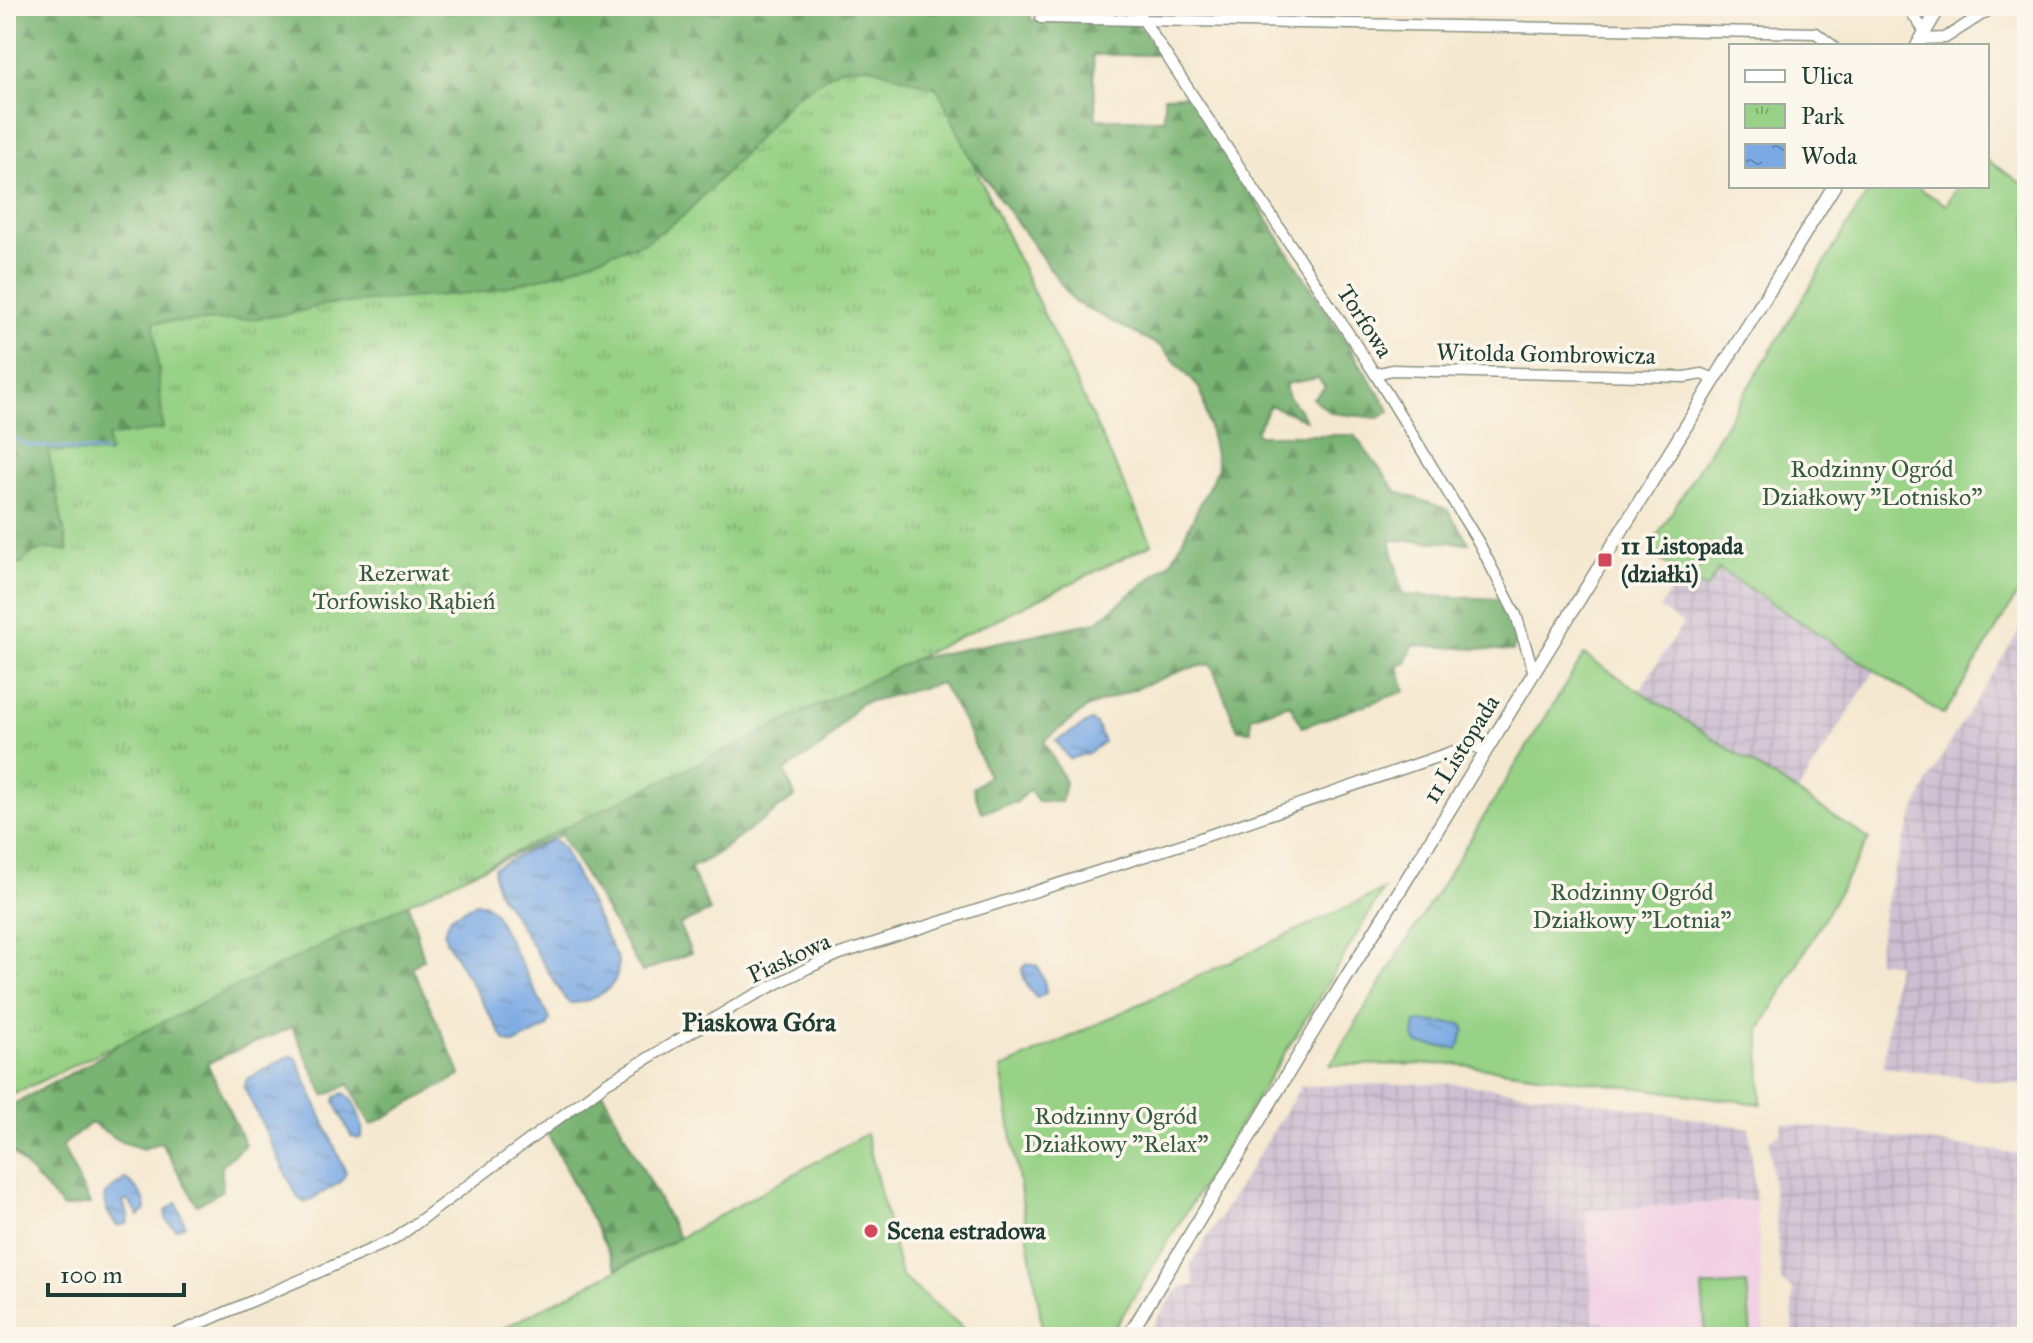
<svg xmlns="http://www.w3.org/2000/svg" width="2033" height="1343" font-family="'IM FELL Great Primer',serif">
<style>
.built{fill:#f1d0e3}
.industrial{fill:url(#industrial-grid)}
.green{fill:#98d286;stroke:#5c885d;stroke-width:2}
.forest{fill:url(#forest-firs);stroke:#4c7854;stroke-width:2}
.park{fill:url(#park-tufts);stroke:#5c885d;stroke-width:2}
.water{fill:url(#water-ripples);stroke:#4c738c;stroke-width:2}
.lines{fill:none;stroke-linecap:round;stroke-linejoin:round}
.stream{stroke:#7aa9e4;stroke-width:3}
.minor-casing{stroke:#8a9282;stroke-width:13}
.tertiary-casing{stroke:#8a9282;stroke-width:15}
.minor{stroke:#fff;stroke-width:10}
.tertiary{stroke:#fff;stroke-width:12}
.poi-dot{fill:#d1495b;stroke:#fbf7ec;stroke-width:3}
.labels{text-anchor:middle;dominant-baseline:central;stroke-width:7;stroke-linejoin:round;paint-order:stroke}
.street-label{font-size:24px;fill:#1f3d34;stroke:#fbf7ec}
.park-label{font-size:24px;fill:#375b44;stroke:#fbf7ec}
.poi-label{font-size:24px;font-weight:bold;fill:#1f3d34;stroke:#fbf7ec;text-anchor:start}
.neighbourhood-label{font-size:26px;font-weight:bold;fill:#1f3d34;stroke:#fbf7ec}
</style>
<defs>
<pattern id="industrial-grid" width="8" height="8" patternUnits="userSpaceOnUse" patternTransform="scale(2)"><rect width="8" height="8" fill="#cebed1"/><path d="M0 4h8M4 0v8" fill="none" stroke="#b0a4b4"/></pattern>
<pattern id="forest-firs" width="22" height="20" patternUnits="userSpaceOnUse" patternTransform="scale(2)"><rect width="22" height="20" fill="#7ab473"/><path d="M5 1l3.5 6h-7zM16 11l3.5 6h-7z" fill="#63945f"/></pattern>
<pattern id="park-tufts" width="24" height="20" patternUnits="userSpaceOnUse" patternTransform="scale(2)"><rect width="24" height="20" fill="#98d286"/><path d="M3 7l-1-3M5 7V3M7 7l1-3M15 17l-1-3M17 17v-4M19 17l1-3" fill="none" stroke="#7bac6e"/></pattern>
<pattern id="water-ripples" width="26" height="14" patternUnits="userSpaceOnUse" patternTransform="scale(2)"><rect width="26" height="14" fill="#7aa9e4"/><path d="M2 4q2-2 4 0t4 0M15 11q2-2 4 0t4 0" fill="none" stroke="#638bba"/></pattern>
</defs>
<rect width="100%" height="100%" fill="#fbf7ec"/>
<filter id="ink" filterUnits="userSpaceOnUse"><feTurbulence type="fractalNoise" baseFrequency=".0125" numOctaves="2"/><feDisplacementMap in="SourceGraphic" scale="16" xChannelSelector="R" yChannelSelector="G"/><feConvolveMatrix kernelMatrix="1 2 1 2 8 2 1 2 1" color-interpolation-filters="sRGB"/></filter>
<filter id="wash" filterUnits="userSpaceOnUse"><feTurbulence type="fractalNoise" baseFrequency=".006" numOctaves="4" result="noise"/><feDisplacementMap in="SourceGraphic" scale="32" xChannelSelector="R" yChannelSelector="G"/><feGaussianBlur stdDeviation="1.8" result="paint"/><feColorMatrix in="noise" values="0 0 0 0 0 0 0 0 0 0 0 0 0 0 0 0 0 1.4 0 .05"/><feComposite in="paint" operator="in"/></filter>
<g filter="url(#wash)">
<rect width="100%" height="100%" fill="#f5e8d0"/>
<polygon class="built" points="1756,1200 1765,1337 1605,1337 1604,1322 1593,1321 1586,1210"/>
<g class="industrial">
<polygon points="1718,569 1876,669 1797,793 1639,691 1683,624 1659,608 1683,574 1705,588"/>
<polygon points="2025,622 2027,623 2027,1085 1883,1067 1896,964 1876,961 1887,896 1903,842 1925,788 1954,735"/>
<polygon points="1451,1083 1578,1099 1749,1128 1756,1200 1586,1210 1593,1321 1605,1322 1605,1337 1145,1337 1178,1289 1195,1285 1191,1264 1301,1086"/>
<polygon points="1783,1123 2027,1155 2027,1337 1792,1337 1793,1290 1781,1282 1769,1140 1780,1133"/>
</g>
<g class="green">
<polygon points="1987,160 2027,187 2027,579 1944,715 1719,569 1706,589 1652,555 1654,541 1872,186 1916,186 1946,205 1958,186 1987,186"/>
<polygon points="1584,655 1869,839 1760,1030 1761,1104 1455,1064 1330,1065"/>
<polygon points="1383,890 1326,986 1109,1337 1044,1337 1001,1069"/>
<polygon points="866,1134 901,1276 974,1337 486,1337 679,1238"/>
<polygon points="1747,1284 1751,1337 1706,1337 1702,1287"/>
</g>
<g class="forest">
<polygon points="6,6 1031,6 1031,20 1137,24 1160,55 1093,55 1096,119 1164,119 1164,96 1188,95 1390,411 1379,418 1331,413 1313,398 1325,387 1318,378 1285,384 1287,394 1306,420 1270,405 1256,431 1258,435 1354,435 1397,492 1447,509 1469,543 1390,540 1403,595 1499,599 1516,639 1513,651 1413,645 1406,663 1398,666 1405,691 1302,727 1290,704 1251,717 1251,731 1238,730 1211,664 1186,669 1088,707 1044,741 1065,782 1061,802 1038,801 1029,789 1017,802 981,812 973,788 988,776 966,726 941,683 859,704 824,745 785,771 795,797 712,857 690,868 710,911 679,925 691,953 642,972 561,835 407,900 424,959 412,967 461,1075 371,1125 349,1084 325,1096 292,1027 207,1063 245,1145 222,1165 222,1191 197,1205 161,1142 143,1149 122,1142 91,1123 62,1146 90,1204 63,1208 6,1145 6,1108 90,1063 225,975 841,674 1096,622 1172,561 1218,468 1201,390 1162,347 1074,302 956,138 6,876"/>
<polygon points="603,1093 679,1238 617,1269 546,1130"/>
</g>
<path class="park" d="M868 66 938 89 1152 544 6 1098V551L20 565C33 548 49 547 68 551L48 450 108 454V437L163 429 154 322C200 321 278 322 320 305L485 292 560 273 613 252 644 243 682 217 737 161 792 99 841 68Z"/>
<g class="water">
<polygon points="1091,721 1096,724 1104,742 1088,753 1069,759 1056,741"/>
<path d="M551 840 558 842 564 850 618 961C617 968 619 974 615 980 608 994 584 1004 569 1003L565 999 507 904C498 897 492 879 494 868Z"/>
<polygon points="476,903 484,903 494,912 550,1019 547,1027 514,1044 505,1041 446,940 444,932 451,916"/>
<path d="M1027 964 1037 966C1042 975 1046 983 1046 993L1037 998C1029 991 1022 978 1022 968Z"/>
<polygon points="1425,1022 1462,1024 1465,1029 1458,1049 1418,1044 1414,1038 1416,1023"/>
<polygon points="289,1056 293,1056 297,1060 346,1173 341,1182 305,1203 298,1198 244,1087 247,1079"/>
<path d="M344 1093C355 1099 364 1124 362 1137L358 1139 351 1136 335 1102 336 1097Z"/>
<path d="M125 1179C135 1184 146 1198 146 1210L139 1216 128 1200 123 1202 129 1218 127 1224 117 1226C110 1216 102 1206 105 1194Z"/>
<polygon points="177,1203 185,1225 176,1229 167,1221 165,1211"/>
</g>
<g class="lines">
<polyline class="stream" points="6,432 26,445 105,452"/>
</g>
</g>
<g filter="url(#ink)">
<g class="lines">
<defs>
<g id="minor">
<polyline points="1134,6 1375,374 1479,543 1516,615 1534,673"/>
<polyline points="1907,6 1925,32"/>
<polyline points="1041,18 1816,33 1833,46"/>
<polyline points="1920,39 1945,38 1995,6"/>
<polyline points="1375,374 1392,370 1685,377 1702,374 1715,379"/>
<polyline points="169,1337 395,1239 605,1084 743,1001 808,968 840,954 1189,842 1466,747 1473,746 1486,751"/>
</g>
<g id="tertiary">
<polyline points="1917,46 1940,6"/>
<polyline points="1128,1337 1336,994 1834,186"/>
</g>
</defs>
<use href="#minor" class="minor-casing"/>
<use href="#tertiary" class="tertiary-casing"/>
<use href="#minor" class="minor"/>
<use href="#tertiary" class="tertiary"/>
</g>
</g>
<g class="poi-dot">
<rect x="1597" y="552" width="16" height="16" rx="4"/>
<circle cx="871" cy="1231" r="8"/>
</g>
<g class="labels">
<g class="street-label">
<text transform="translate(1365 321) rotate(57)">Torfowa</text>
<text transform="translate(1546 354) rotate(1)">Witolda Gombrowicza</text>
<text transform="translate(1461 749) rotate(-58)">11 Listopada</text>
<text transform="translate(789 958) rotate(-25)">Piaskowa</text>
</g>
<g class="park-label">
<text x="1872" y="469">Rodzinny Ogród<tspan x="1872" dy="28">Działkowy "Lotnisko"</tspan></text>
<text x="404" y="573">Rezerwat<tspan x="404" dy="28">Torfowisko Rąbień</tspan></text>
<text x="1632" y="892">Rodzinny Ogród<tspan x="1632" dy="28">Działkowy "Lotnia"</tspan></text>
<text x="1116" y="1116">Rodzinny Ogród<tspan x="1116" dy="28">Działkowy "Relax"</tspan></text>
</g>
<g class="poi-label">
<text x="1621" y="546">11 Listopada<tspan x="1621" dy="28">(działki)</tspan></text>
<text x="887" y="1231">Scena estradowa</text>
</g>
<g class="neighbourhood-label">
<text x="759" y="1022">Piaskowa Góra</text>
</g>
</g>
<rect width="2033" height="1343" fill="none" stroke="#fbf7ec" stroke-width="32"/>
<rect x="1729" y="44" width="260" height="144" fill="#fbf7ec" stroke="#a3ada2" stroke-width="2"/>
<rect x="1745" y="70" width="40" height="12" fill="#ffffff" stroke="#a3ada2" stroke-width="2"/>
<text x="1801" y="84" font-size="24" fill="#1f3d34">Ulica</text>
<rect x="1745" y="104" width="40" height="24" fill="url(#park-tufts)" stroke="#a3ada2" stroke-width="2"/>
<text x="1801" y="124" font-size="24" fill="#1f3d34">Park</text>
<rect x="1745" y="144" width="40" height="24" fill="url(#water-ripples)" stroke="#a3ada2" stroke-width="2"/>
<text x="1801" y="164" font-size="24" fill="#1f3d34">Woda</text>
<path d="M48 1283v12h136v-12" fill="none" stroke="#1f3d34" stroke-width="4"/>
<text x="60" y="1283" font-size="24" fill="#1f3d34" stroke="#fbf7ec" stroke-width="6" paint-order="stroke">100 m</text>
</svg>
